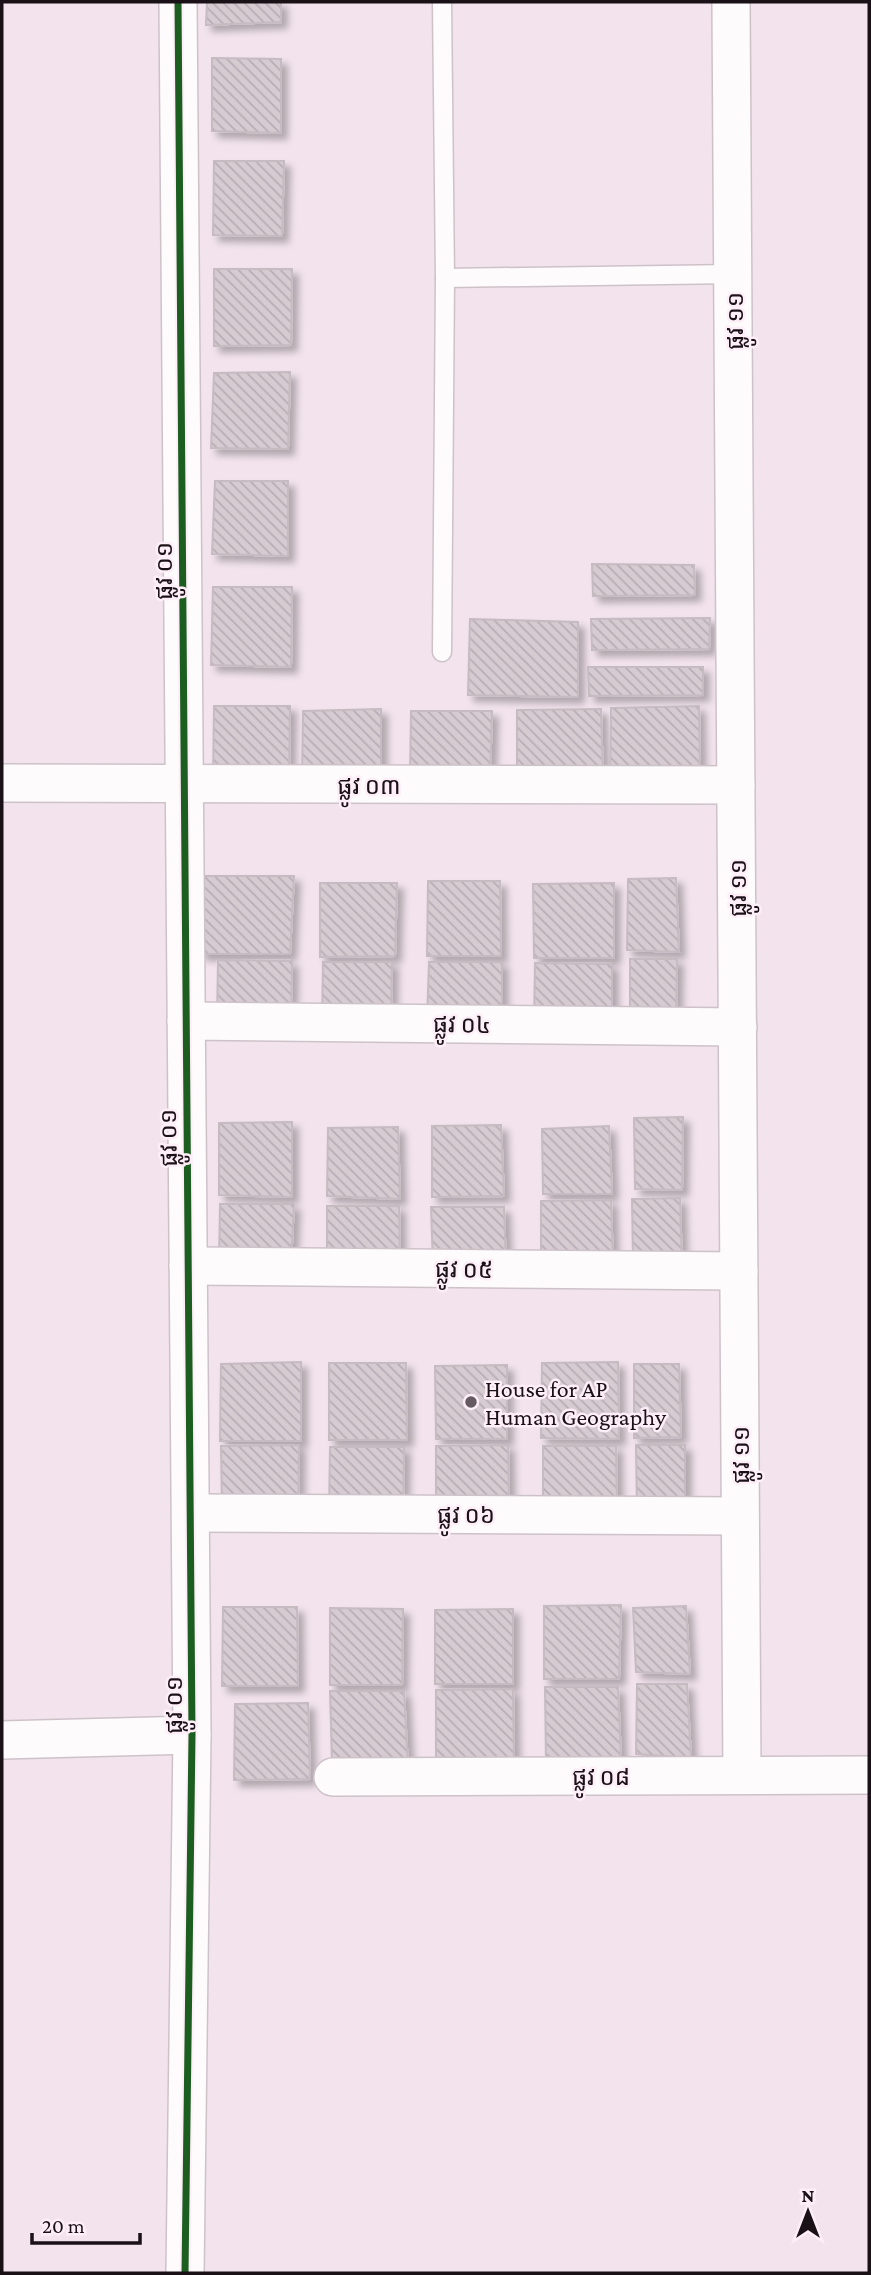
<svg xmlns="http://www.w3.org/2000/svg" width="871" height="2275" font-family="'Crimson Pro','Noto Sans Khmer',serif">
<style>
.building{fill:url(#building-back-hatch);stroke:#c7bbc2;stroke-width:2;filter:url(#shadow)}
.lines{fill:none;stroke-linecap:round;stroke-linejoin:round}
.lane-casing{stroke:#cec2c9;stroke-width:21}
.street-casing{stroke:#cec2c9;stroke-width:40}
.lane{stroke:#fdfbfc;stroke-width:18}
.street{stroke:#fdfbfc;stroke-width:37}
.cycleway-casing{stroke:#feeef7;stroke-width:11}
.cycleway{stroke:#1b5e20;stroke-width:7}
.poi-dot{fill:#665a62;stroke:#feeef7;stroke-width:2.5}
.labels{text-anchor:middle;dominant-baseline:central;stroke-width:5;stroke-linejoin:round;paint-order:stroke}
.street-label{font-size:24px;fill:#1a1117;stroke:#feeef7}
.poi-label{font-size:24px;fill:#1a1117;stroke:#feeef7;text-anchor:start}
</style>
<defs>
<pattern id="building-back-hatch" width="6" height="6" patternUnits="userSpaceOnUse" patternTransform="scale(1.75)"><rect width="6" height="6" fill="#d7cbd2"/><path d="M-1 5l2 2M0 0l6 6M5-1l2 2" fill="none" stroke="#b8adb4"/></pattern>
<filter id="shadow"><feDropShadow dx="6" dy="6" stdDeviation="3.5" flood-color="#0004"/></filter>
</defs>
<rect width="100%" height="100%" fill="#f2e3ec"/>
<g class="building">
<polygon points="207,2 281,2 281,22 206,25"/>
<polygon points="212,58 281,59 281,133 212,131"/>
<polygon points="214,161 284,161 282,236 213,235"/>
<polygon points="214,269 292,269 291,345 214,346"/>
<polygon points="290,372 288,449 211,448 214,373"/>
<polygon points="215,481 288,481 288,556 212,554"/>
<polygon points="592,564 694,565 695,595 593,596"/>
<polygon points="213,587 292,587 291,667 211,665"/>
<polygon points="710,618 709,649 592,650 591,619"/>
<polygon points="470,619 578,622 578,697 468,695"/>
<polygon points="588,667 703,667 703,695 589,696"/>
<polygon points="214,706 290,706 289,780 213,779"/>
<polygon points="699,706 700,779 610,779 611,708"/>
<polygon points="381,709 381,781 302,781 303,711"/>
<polygon points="601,709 603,780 517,778 517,710"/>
<polygon points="411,711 492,711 490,778 410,778"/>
<polygon points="199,876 294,876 290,954 200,954"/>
<polygon points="676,878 679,952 627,950 628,879"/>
<polygon points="428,881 500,881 501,956 427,956"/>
<polygon points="320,883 397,883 395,956 320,957"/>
<polygon points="614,883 614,958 534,958 533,884"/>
<polygon points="630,959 677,959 676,1019 630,1019"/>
<polygon points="218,960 292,961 291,1018 217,1019"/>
<polygon points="323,962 392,962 391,1020 322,1020"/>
<polygon points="429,962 502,962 502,1021 427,1020"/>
<polygon points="535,963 612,964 612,1024 534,1023"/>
<polygon points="683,1117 682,1190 635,1189 634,1118"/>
<polygon points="292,1122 292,1197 219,1195 219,1123"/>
<polygon points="501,1125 504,1196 432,1197 432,1126"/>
<polygon points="609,1126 612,1194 543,1194 542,1129"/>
<polygon points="398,1127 400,1199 327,1196 328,1128"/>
<polygon points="680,1198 682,1266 633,1262 632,1199"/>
<polygon points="611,1200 613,1265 541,1262 541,1201"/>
<polygon points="220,1204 294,1204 291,1264 219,1262"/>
<polygon points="327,1206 399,1206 400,1264 327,1264"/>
<polygon points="431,1207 504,1207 506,1267 433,1265"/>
<polygon points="301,1362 301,1441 220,1441 221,1364"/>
<polygon points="618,1362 619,1439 541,1438 542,1363"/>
<polygon points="329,1363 406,1363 407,1440 329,1440"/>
<polygon points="634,1364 679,1364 681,1437 634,1438"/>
<polygon points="507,1365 507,1439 436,1439 435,1366"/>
<polygon points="299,1445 298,1511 222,1510 221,1446"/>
<polygon points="508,1445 509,1513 436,1512 436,1446"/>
<polygon points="636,1445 685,1445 685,1513 637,1513"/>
<polygon points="543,1446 616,1446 617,1513 543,1513"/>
<polygon points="330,1447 404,1447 403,1512 329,1511"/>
<polygon points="621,1605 619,1679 544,1679 544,1606"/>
<polygon points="686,1606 690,1674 636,1672 633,1608"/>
<polygon points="223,1607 297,1607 298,1686 222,1686"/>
<polygon points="330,1608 403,1609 402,1685 330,1685"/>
<polygon points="513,1609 513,1684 435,1684 435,1610"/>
<polygon points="637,1684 687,1684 691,1758 636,1754"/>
<polygon points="545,1687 618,1687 621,1760 546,1762"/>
<polygon points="513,1689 514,1763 436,1763 436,1690"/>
<polygon points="330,1691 404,1691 408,1766 332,1763"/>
<polygon points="308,1703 310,1779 234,1780 235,1704"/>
</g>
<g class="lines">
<defs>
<g id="lane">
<polyline points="445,278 734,274"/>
<polyline points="442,652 445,278 442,2"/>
</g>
<g id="street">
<polyline points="178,2 192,1735 185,2273"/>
<polyline points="731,2 742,1775"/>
<polyline points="2,783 736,785"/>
<polyline points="186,1021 738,1027"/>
<polyline points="188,1266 739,1271"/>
<polyline points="191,1513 740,1516"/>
<polyline points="2,1740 192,1735"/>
<polyline points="333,1777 869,1775"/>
</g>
</defs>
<use href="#lane" class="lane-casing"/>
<use href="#street" class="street-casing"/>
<use href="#lane" class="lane"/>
<use href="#street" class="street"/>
<defs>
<polyline id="cycleway" points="178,2 192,1735 185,2273"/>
</defs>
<use href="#cycleway" class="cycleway-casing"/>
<use href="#cycleway" class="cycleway"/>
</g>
<circle class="poi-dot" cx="471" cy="1402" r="7"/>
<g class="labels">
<g class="street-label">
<text transform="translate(734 321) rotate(-90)">ផ្លូវ ១១</text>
<text transform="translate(163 571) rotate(-90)">ផ្លូវ ០១</text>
<text x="369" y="785">ផ្លូវ ០៣</text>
<text transform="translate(737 888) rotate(-90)">ផ្លូវ ១១</text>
<text transform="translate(462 1024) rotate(1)">ផ្លូវ ០៤</text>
<text transform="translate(168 1138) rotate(-91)">ផ្លូវ ០១</text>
<text transform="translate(464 1269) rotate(1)">ផ្លូវ ០៥</text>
<text transform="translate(740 1455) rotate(-90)">ផ្លូវ ១១</text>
<text x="466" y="1514">ផ្លូវ ០៦</text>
<text transform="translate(173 1705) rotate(-90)">ផ្លូវ ០១</text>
<text x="601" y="1776">ផ្លូវ ០៨</text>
</g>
<g class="poi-label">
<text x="485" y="1388">House for AP<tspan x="485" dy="28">Human Geography</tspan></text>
</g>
</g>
<rect width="871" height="2275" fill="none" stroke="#1a1117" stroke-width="7"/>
<g transform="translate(808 2212)" stroke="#feeef7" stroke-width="5" paint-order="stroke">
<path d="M0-5L12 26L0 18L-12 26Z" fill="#1a1117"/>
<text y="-10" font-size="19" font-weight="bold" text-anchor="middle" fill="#1a1117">N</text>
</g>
<path d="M32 2233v10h108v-10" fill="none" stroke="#1a1117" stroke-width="3.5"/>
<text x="42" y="2233" font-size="21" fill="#1a1117" stroke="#feeef7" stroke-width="5" paint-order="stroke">20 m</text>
</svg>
